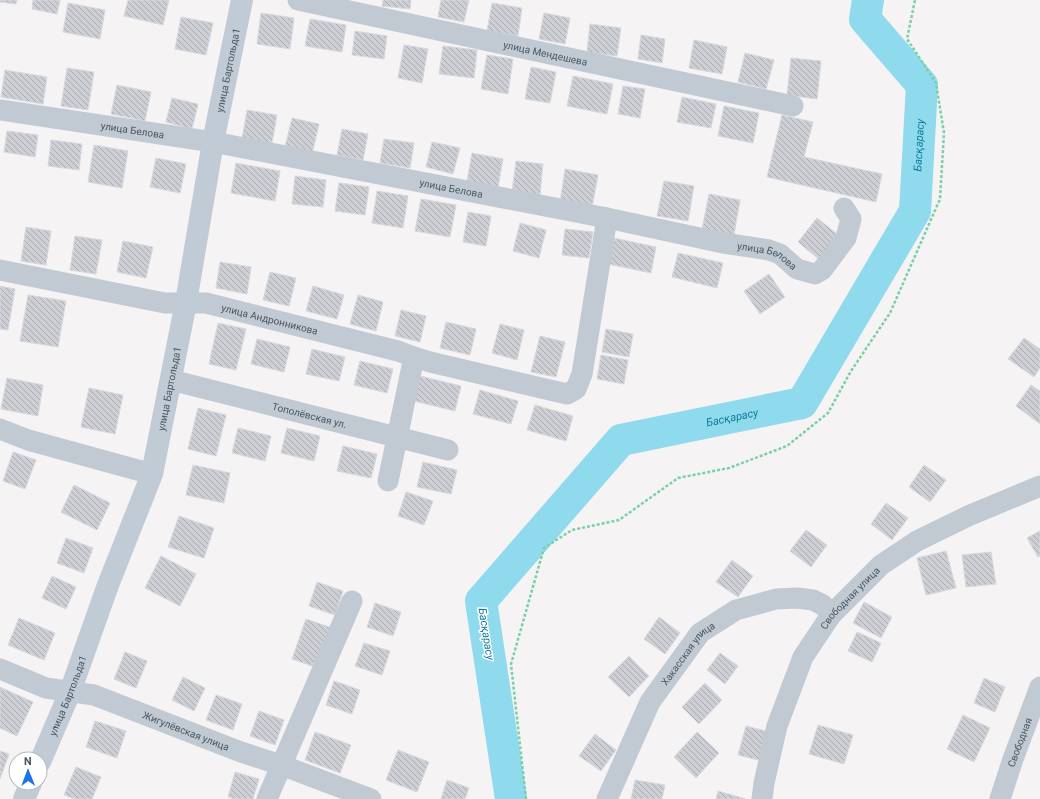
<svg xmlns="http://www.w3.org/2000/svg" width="1040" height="799" font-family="Roboto,sans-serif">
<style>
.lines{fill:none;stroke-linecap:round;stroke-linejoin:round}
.river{stroke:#90daee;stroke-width:32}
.building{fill:url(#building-back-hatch);stroke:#d7d9de}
.path{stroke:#7ad0a6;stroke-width:2.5;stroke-dasharray:3 2;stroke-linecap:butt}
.street{stroke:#c1cad2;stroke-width:21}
.secondary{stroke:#c1cbd6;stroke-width:22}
.labels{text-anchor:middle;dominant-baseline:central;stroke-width:3;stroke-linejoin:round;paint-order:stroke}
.street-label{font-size:10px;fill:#4a5661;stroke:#fff}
.water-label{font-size:11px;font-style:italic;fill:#0c7c9b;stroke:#fff}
</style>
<defs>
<pattern id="building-back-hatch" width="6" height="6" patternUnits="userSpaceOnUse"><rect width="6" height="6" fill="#cdcfd5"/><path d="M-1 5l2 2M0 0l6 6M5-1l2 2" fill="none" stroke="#a8abb0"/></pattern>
</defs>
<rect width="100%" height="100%" fill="#f5f3f3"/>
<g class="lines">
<path class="river" id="s1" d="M511 799 481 601 621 440 802 403 915 211 922 85 865 19 868 0"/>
</g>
<g class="building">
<polygon points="0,0 17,0 16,4 0,2"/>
<polygon points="33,0 60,0 57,14 32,9"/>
<polygon points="128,0 169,0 163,25 124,16"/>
<polygon points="383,0 411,0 410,9 382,6"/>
<polygon points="441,0 469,0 464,22 438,17"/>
<polygon points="68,3 105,10 100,39 63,32"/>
<polygon points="492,3 522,8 518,36 487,31"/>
<polygon points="261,13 294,18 290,49 257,44"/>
<polygon points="544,13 570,18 565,44 539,39"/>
<polygon points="181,17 213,23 206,55 175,49"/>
<polygon points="310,19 346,25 342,52 305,46"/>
<polygon points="590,24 621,28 617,56 587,52"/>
<polygon points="355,31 387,36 384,59 352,55"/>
<polygon points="641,35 665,39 662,63 638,59"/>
<polygon points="694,40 727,47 722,74 689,68"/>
<polygon points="404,45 428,49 422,83 398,78"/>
<polygon points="443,46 477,50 474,78 439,74"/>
<polygon points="745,53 774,60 766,89 738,82"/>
<polygon points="487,55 513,59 508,94 481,89"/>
<polygon points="791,58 821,61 817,99 787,95"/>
<polygon points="531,67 556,72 550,103 525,99"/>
<polygon points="67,68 94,72 88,110 61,106"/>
<polygon points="5,70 47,77 43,104 1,97"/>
<polygon points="573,76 613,84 607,114 567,106"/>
<polygon points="117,85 151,92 145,121 111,114"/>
<polygon points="623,86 645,89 640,118 618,114"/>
<polygon points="682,97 716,104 711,128 677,122"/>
<polygon points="172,98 198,104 192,129 166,122"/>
<polygon points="724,106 759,113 753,143 718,136"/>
<polygon points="247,110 277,115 272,143 242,139"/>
<polygon points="782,115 813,122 804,157 882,174 876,202 767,177"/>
<polygon points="292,118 319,124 312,154 285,147"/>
<polygon points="342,129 368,134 363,160 337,155"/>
<polygon points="7,131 38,135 35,157 4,152"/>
<polygon points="384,139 414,143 410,168 380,163"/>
<polygon points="51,140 82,144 79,170 48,166"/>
<polygon points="432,142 460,148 453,174 426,167"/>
<polygon points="94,145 128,151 122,188 88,182"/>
<polygon points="472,153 503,159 498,187 467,181"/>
<polygon points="156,158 186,164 180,193 150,187"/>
<polygon points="516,161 543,164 540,195 512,192"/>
<polygon points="236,163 280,171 275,201 231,193"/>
<polygon points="565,169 598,175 592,208 560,203"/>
<polygon points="295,176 326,180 323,207 292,204"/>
<polygon points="664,181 694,186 688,221 657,216"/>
<polygon points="339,183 369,187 365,215 335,211"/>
<polygon points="377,191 408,196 403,228 372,223"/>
<polygon points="709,194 740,200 734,235 702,229"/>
<polygon points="421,199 456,205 450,237 415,231"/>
<polygon points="468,212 491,216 486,246 463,242"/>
<polygon points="817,218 841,237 821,261 798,242"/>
<polygon points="520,223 546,230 539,258 513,251"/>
<polygon points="26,227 51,231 46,265 21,261"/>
<polygon points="565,229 593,232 589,258 562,255"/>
<polygon points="75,236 102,240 96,274 70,270"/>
<polygon points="614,238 656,247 651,273 608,264"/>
<polygon points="123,241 153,247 146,278 117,272"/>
<polygon points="678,253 723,263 717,288 672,277"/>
<polygon points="220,262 251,267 247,294 216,288"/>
<polygon points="270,272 296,278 289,306 263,300"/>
<polygon points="769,274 785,297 760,314 744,291"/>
<polygon points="0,286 15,289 8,330 0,329"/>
<polygon points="313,286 344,295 337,319 306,311"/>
<polygon points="28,295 66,301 58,347 20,341"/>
<polygon points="358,295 383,302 376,331 350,324"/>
<polygon points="401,310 426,316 420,342 395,336"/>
<polygon points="446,322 476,329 470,355 440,348"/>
<polygon points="218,323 246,329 236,370 209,364"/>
<polygon points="500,324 524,330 517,360 492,353"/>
<polygon points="606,329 633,334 629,357 602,352"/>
<polygon points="540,336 565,342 556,377 531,372"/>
<polygon points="1024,338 1040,349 1040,368 1034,377 1008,359"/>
<polygon points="257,339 290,347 284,372 251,364"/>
<polygon points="312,349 345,357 339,381 306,374"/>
<polygon points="601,355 628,360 624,384 597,379"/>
<polygon points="360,361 393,369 387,393 354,385"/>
<polygon points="420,376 461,386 455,411 414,401"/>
<polygon points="7,378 43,385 38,416 1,409"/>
<polygon points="1031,385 1040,391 1040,424 1016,406"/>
<polygon points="89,388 123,395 115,434 81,427"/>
<polygon points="480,390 518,401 511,424 473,414"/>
<polygon points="535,405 573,416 566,441 527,430"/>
<polygon points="198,408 226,415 216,456 188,449"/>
<polygon points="238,428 271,436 265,461 232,453"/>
<polygon points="287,428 320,436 314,461 281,453"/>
<polygon points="343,446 377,454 371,478 337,471"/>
<polygon points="13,452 36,460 25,489 3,481"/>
<polygon points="423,462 457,470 451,494 417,487"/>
<polygon points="193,465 230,473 224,503 186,495"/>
<polygon points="924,465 946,480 930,502 909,487"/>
<polygon points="74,485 110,503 97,530 61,512"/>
<polygon points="406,492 433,501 424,525 398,516"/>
<polygon points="886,503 908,518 892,540 871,524"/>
<polygon points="179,516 214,528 204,558 168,547"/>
<polygon points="806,530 827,545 811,567 790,551"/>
<polygon points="1040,531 1040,556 1038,557 1027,538"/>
<polygon points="66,538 93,548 84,573 57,563"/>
<polygon points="946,551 956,588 926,595 917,558"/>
<polygon points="991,552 996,584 966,587 962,555"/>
<polygon points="161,556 196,574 180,606 145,588"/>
<polygon points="732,560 753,576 738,597 716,582"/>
<polygon points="52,576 76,587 66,609 42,598"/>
<polygon points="317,582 343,591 335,615 309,606"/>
<polygon points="864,602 892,617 881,638 853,623"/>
<polygon points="375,603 401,612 393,636 367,627"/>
<polygon points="659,617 680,633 665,654 644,639"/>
<polygon points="19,618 55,633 44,660 8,645"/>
<polygon points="306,619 332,628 318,668 292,659"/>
<polygon points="857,632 881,643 872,662 848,651"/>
<polygon points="364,643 390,651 382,675 355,666"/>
<polygon points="125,652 147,661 136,688 114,679"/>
<polygon points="720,653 738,666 725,684 707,670"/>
<polygon points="629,656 649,676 629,697 608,677"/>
<polygon points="183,677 205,688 194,711 172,700"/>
<polygon points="984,678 1005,687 995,712 974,703"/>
<polygon points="334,681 360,690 352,714 326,705"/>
<polygon points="705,683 722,700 699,724 682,707"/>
<polygon points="0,687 33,702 17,736 0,728"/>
<polygon points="216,695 242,704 233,730 206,720"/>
<polygon points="259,711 284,720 275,745 250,736"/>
<polygon points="963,715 990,728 974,762 947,749"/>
<polygon points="95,721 126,731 117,758 86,747"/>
<polygon points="818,725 853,735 844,764 809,754"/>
<polygon points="746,726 774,733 766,762 738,755"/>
<polygon points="315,732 351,745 340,773 305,760"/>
<polygon points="697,732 719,753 696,778 674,757"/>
<polygon points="595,734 616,750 601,771 579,756"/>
<polygon points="398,750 429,762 417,792 386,780"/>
<polygon points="0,751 9,754 0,779"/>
<polygon points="76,767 101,777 92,799 75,799 64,795"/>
<polygon points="235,772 259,779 253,799 235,799 228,797"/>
<polygon points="447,780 469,788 465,799 441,799"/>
<polygon points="635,780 665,785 662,799 631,799"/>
<polygon points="718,791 746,799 716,799"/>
</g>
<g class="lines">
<polyline class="path" points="526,799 511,664 544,548 572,530 619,520 678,478 729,468 787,446 828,413 851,371 890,313 940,199 944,133 936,83 907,39 915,0"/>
<g class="street">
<path id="s2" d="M298 0 793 106"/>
<path id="s3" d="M0 110 213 142 607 218 723 243 769 250 780 254 797 269 815 274 822 270 846 238 851 219 844 208"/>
<path id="s4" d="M0 270 165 303H206L398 351 414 357 388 481"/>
<polyline points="414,357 430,362 567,394 576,389 582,374 607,218"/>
<path id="s5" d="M171 380 448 450"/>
<polyline points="0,429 28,440 152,474"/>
<path id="s6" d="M0 669 46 688 94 695 241 752 281 765 371 799"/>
<polyline points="267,799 352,601"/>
<path id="s7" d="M607 799 650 702 700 633 736 610 776 599 797 598 813 600 823 605 831 615"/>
<path id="s8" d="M762 799 764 783 777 726 803 657 831 615 881 565 917 541 968 516 1040 486"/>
<path id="s9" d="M1000 799 1013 759 1040 687"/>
</g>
<g class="secondary">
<path id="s10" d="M40 762 70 692 108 585 152 474 186 302 213 142 242 0"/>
<polyline points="24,799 31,783"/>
</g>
</g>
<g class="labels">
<g class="street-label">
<text stroke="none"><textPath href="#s2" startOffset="253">улица Мендешева</textPath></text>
<text stroke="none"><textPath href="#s10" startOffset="720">улица Бартольда1</textPath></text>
<text stroke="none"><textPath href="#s3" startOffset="134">улица Белова</textPath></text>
<text stroke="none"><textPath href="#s3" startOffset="458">улица Белова</textPath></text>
<text stroke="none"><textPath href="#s3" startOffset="782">улица Белова</textPath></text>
<text stroke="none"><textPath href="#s4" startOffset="275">улица Андронникова</textPath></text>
<text stroke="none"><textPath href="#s10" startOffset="396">улица Бартольда1</textPath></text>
<text stroke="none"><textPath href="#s5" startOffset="143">Тополёвская ул.</textPath></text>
<text stroke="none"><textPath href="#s8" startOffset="224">Свободная улица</textPath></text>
<text stroke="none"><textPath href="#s7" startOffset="168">Хакасская улица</textPath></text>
<text stroke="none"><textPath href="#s10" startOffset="72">улица Бартольда1</textPath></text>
<text stroke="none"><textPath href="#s6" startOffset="197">Жигулёвская улица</textPath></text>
<text stroke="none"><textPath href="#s9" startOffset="60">Свободная</textPath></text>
</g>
<g class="water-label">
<text stroke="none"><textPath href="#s1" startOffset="887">Басқарасу</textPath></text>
<text stroke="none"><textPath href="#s1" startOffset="527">Басқарасу</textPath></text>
<text transform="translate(486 634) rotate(81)">Басқарасу</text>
</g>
</g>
<g transform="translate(28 771) rotate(359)"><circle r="19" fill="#ffffff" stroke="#b7bbc0"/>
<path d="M0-3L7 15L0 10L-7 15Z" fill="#1a73e8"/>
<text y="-6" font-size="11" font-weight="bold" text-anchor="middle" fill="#4a5661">N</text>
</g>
</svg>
